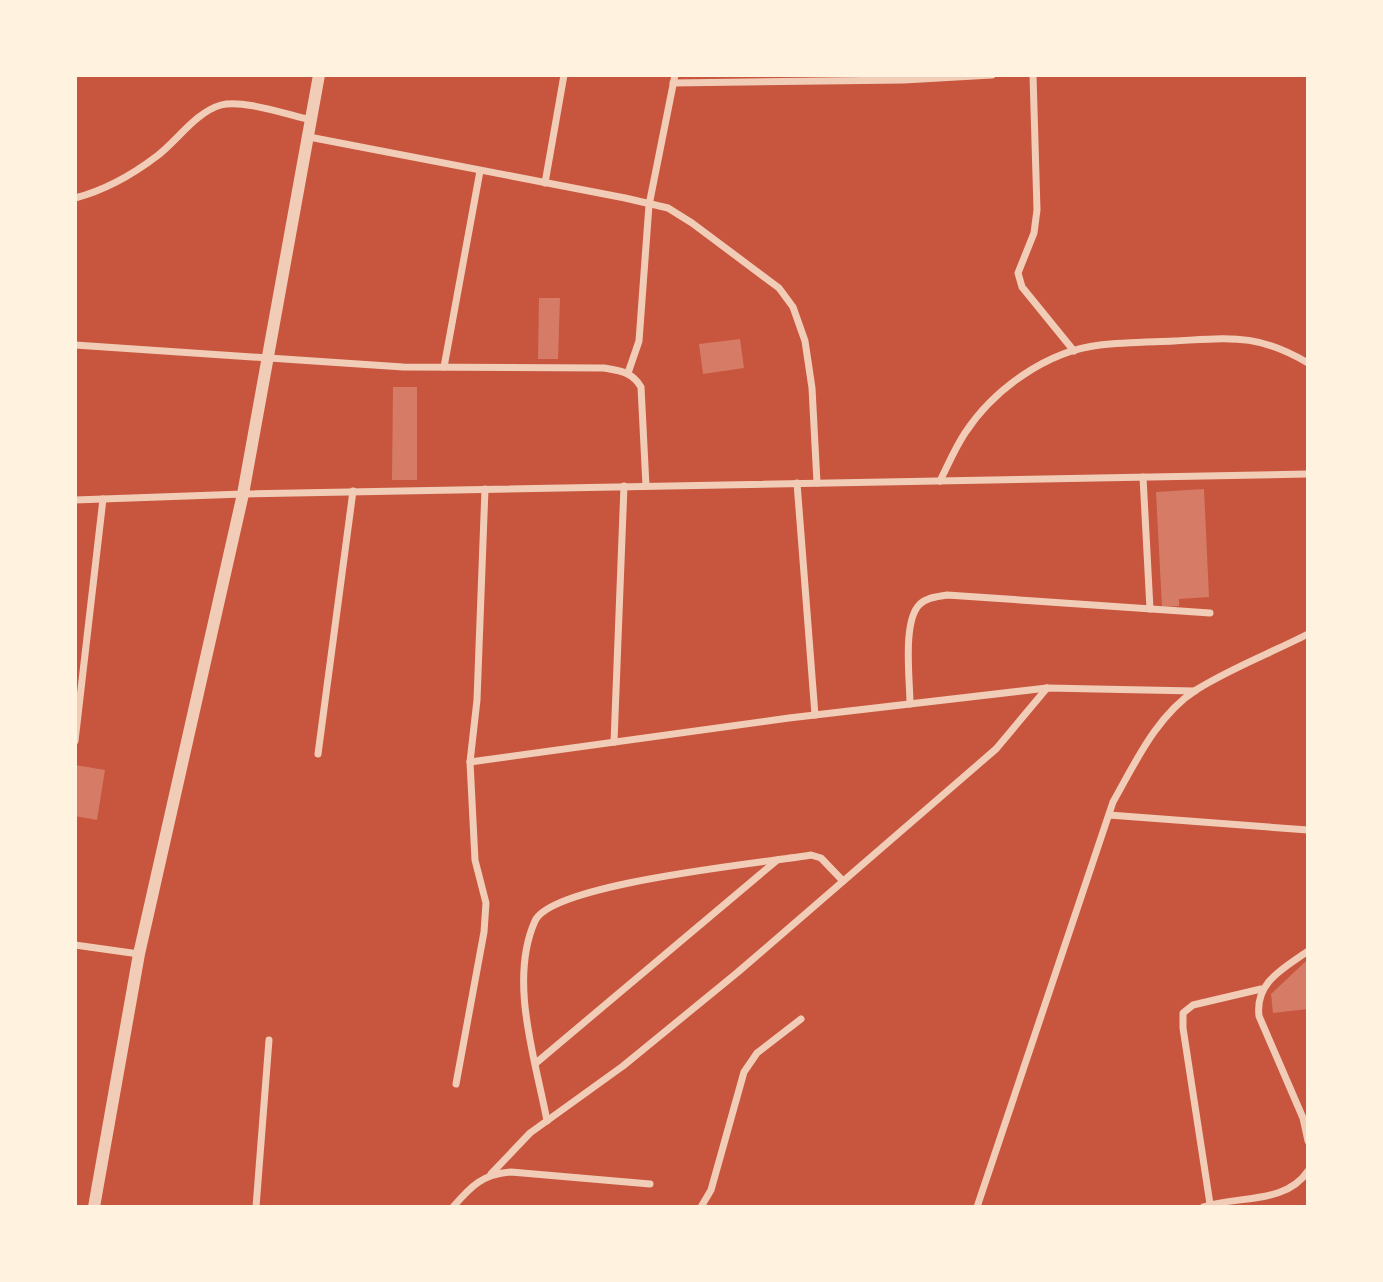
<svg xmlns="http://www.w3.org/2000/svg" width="1383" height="1282" font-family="Karla,sans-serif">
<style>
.building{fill:#d67c66}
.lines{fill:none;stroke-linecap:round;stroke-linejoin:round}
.minor{stroke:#f1ccb7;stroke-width:7}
.tertiary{stroke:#f1ccb7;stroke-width:12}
</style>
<rect width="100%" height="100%" fill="#c8553d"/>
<g class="building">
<polygon points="539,298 560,298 558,359 538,359"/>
<polygon points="740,339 744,368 703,374 699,344"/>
<polygon points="393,387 417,387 417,480 392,480"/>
<polygon points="1204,489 1209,597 1179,599 1179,606 1162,607 1156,492"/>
<polygon points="75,765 105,770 97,820 75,816"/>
<polygon points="1305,962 1308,962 1308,1009 1273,1013 1271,994"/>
</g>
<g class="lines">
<g class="minor">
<polyline points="1033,75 1037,210 1034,233 1018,273 1022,287 1074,351"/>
<polyline points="673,83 904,80 992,75"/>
<polyline points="309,137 625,198 668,208 692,223 779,288 793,307 805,341 812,388 817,483"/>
<polyline points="545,183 564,75"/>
<path d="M75 198C106 190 132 175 157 156 177 141 196 112 221 105 243 99 288 115 312 120"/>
<path d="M75 345 403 367 604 368C621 371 632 372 641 387L646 486"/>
<polyline points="444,367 480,171"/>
<polyline points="628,373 639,341 649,205 675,75"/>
<polyline points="1143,477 1150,609"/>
<path d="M940 481C948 465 955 448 965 433 994 389 1047 351 1100 345 1124 342 1150 342 1174 341 1231 338 1257 333 1308 363"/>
<polyline points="797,483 815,715"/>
<polyline points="75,500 243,494 1308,474"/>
<path d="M910 704C910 680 902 621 920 604 928 597 937 597 947 595L1210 613"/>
<polyline points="75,741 103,499"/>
<polyline points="614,742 624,486"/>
<polyline points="318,754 353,491"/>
<polyline points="470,762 789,718 1047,688 1195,691"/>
<polyline points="1109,815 1308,830"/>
<polyline points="75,945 139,954"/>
<path d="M1308 951C1283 969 1255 982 1259 1016L1303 1118 1308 1141"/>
<polyline points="536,1063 776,861"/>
<polyline points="456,1084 484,932 486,903 475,860 470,762 477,700 485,489"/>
<path d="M547 1121C536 1061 508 981 535 921 552 883 764 863 811 855L821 858 843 881"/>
<polyline points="491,1174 530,1133 623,1066 738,972 996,749 1047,688"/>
<polyline points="1210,1204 1183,1028 1183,1013 1193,1005 1261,989"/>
<polyline points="256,1207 269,1040"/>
<path d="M453 1207C471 1186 483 1174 511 1172L650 1184"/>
<polyline points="701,1207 711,1190 744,1072 757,1053 801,1019"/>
<path d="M977 1207 1113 802C1135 763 1157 715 1196 690 1231 668 1271 653 1308 634"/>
<path d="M1203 1207C1238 1195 1285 1205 1308 1171"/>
</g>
<polyline class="tertiary" points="94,1207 139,954 243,494 319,75"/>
</g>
<rect width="1383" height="1282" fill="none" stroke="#fff3e0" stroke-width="154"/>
</svg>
